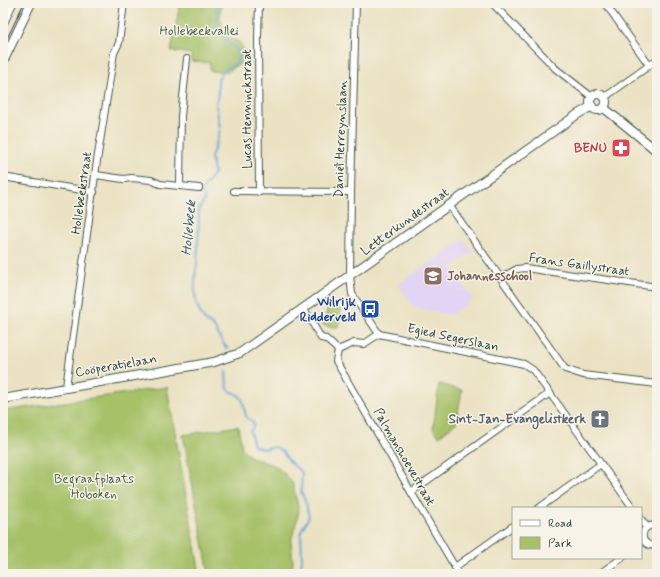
<svg xmlns="http://www.w3.org/2000/svg" width="660" height="577" font-family="Mynerve,sans-serif">
<style>
.built{fill:#e1d4f4}
.green{fill:#a6c168;stroke:#627f4e}
.lines{fill:none;stroke-linecap:round;stroke-linejoin:round}
.stream{stroke:#65a5d8;stroke-width:2}
.street-casing{stroke:#3e5649;stroke-width:8}
.secondary-casing{stroke:#3e5649;stroke-width:10}
.street{stroke:#fff;stroke-width:6}
.secondary{stroke:#fff;stroke-width:8}
.tram{stroke:#1f3d34;stroke-width:1}
.labels{text-anchor:middle;dominant-baseline:central;stroke-width:3;stroke-linejoin:round;paint-order:stroke}
.park-label{font-size:13px;fill:#415e41;stroke:#f7f3e8}
.street-label{font-size:13px;fill:#1f3d34;stroke:#f7f3e8}
.health-label{font-size:13px;font-weight:bold;fill:#be3a42;stroke:#f7f3e8;text-anchor:end}
.education-label{font-size:13px;font-weight:bold;fill:#785e54;stroke:#f7f3e8;text-anchor:start}
.transit-label{font-size:13px;font-weight:bold;fill:#164399;stroke:#f7f3e8;text-anchor:end}
.worship-label{font-size:13px;font-weight:bold;fill:#5b616d;stroke:#f7f3e8;text-anchor:end}
.water-label{font-size:14px;font-style:italic;fill:#345c65;stroke:#f7f3e8}
</style>
<rect width="100%" height="100%" fill="#f7f3e8"/>
<filter id="ink" filterUnits="userSpaceOnUse"><feTurbulence type="fractalNoise" baseFrequency=".025" numOctaves="2"/><feDisplacementMap in="SourceGraphic" scale="8" xChannelSelector="R" yChannelSelector="G"/><feConvolveMatrix kernelMatrix="1 2 1 2 8 2 1 2 1" color-interpolation-filters="sRGB"/></filter>
<filter id="wash" filterUnits="userSpaceOnUse"><feTurbulence type="fractalNoise" baseFrequency=".012" numOctaves="4" result="noise"/><feDisplacementMap in="SourceGraphic" scale="16" xChannelSelector="R" yChannelSelector="G"/><feGaussianBlur stdDeviation="0.9" result="paint"/><feColorMatrix in="noise" values="0 0 0 0 0 0 0 0 0 0 0 0 0 0 0 0 0 1.4 0 .05"/><feComposite in="paint" operator="in"/></filter>
<g filter="url(#wash)">
<rect width="100%" height="100%" fill="#ebe2c3"/>
<polygon class="built" points="464,239 472,252 451,268 473,299 451,315 414,307 398,284"/>
<g class="green">
<polygon points="180,3 221,3 220,19 227,37 239,42 246,53 243,63 234,67 228,72 210,71 210,63 191,61 192,54 171,51"/>
<polygon points="328,307 341,310 338,328 323,325"/>
<polygon points="439,384 462,390 456,423 439,436 433,429"/>
<polygon points="167,387 200,574 3,574 3,411"/>
<polygon points="238,426 242,448 251,457 276,466 292,481 299,511 291,542 293,563 291,574 209,574 183,435"/>
</g>
<g class="lines">
<g class="stream">
<path d="M217 3C216 15 215 31 225 40 231 46 237 47 240 56L236 63 223 71 218 79V93L216 104 220 129 218 138 211 157 214 172 210 180 205 185 202 193C209 203 199 203 199 212 199 229 198 245 197 261 196 271 194 282 195 292 195 300 199 311 203 318 206 323 211 323 214 327 219 334 221 342 227 348"/>
<path d="M226 371 227 387 230 391C248 397 241 405 247 418L252 421 254 426 250 431 254 446 264 449 275 447 283 452 289 461 302 473 301 492 305 500 309 517 301 531 302 559 301 572 303 574"/>
</g>
</g>
</g>
<g filter="url(#ink)">
<g class="lines">
<defs>
<g id="street">
<polyline points="356,3 351,192 350,276 352,294 379,334"/>
<polyline points="492,3 556,69 592,97"/>
<polyline points="605,3 649,65"/>
<polyline points="605,97 657,60"/>
<polyline points="96,175 123,179 132,178 151,180 160,184 199,188"/>
<polyline points="3,177 94,192"/>
<polyline points="180,186 181,116 187,59"/>
<polyline points="234,191 351,192"/>
<polyline points="259,192 258,37 259,3"/>
<polyline points="449,205 565,369 583,375 657,384"/>
<polyline points="501,278 517,269 525,268 657,287"/>
<polyline points="304,309 321,338 326,339 338,350"/>
<polyline points="379,334 524,364 533,370 633,508"/>
<polyline points="338,350 336,361 411,492 459,574"/>
<polyline points="338,350 354,343 364,344 379,334"/>
<polyline points="66,387 97,161 114,53 119,43 124,3"/>
<polyline points="411,492 550,393"/>
<polyline points="539,508 601,464"/>
<polyline points="641,519 647,527"/>
<path d="M657 526C638 521 638 550 657 545"/>
<polyline points="455,567 513,526"/>
<polyline points="599,574 622,558"/>
</g>
<g id="secondary">
<polyline points="3,23 12,3"/>
<polyline points="3,62 31,3"/>
<circle cx="598" cy="102" r="8"/>
<polyline points="604,108 657,151"/>
<polyline points="3,399 214,362 240,353 578,114 592,106"/>
</g>
</defs>
<use href="#street" class="street-casing"/>
<use href="#secondary" class="secondary-casing"/>
<use href="#street" class="street"/>
<use href="#secondary" class="secondary"/>
<polyline class="tram" points="3,47 24,3"/>
</g>
</g>
<defs>
<symbol id="pharmacy-square" viewBox="-11 -11 22 22"><rect x="-9" y="-9" width="18" height="18" rx="4" fill="#e0444e" stroke="#f7f3e8"/><path d="M-2-6h4v4h4v4h-4v4h-4v-4h-4v-4h4Z" fill="#fff"/></symbol>
<symbol id="school-square" viewBox="-11 -11 22 22"><rect x="-9" y="-9" width="18" height="18" rx="4" fill="#8d6e63" stroke="#f7f3e8"/><path d="M0-5L7-2L0 1L-7-2ZM-4 1L0 2.5L4 1V4Q0 6-4 4Z" fill="#fff"/></symbol>
<symbol id="bus-square" viewBox="-11 -11 22 22"><rect x="-9" y="-9" width="18" height="18" rx="4" fill="#1a4fb4" stroke="#f7f3e8"/><path d="M-5-6H5V4H4V6H2V4H-2V6H-4V4H-5ZM-3.5-4V0h7V-4ZM-3.5 1.2v1.5H-2V1.2ZM2 1.2v1.5H3.5V1.2Z" fill="#fff"/></symbol>
<symbol id="church-square" viewBox="-11 -11 22 22"><rect x="-9" y="-9" width="18" height="18" rx="4" fill="#6b7280" stroke="#f7f3e8"/><path d="M-1.2-6h2.4v3.5h3.3v2.4h-3.3V6h-2.4V-.1h-3.3v-2.4h3.3Z" fill="#fff"/></symbol>
</defs>
<g fill-rule="evenodd">
<use href="#pharmacy-square" x="610" y="137" width="22" height="22"/>
<use href="#school-square" x="422" y="265" width="22" height="22"/>
<use href="#bus-square" x="359" y="298" width="22" height="22"/>
<use href="#church-square" x="589" y="408" width="22" height="22"/>
</g>
<g class="labels">
<g class="park-label">
<text x="199" y="31">Hollebeekvallei</text>
<text x="94" y="479">Begraafplaats<tspan x="94" dy="15">Hoboken</tspan></text>
</g>
<g class="street-label">
<text transform="translate(247 109) rotate(-90)">Lucas Henninckstraat</text>
<text transform="translate(341 139) rotate(-88)">Daniël Herreynslaan</text>
<text transform="translate(82 193) rotate(-82)">Hollebeekstraat</text>
<text transform="translate(405 222) rotate(-36)">Letterkundestraat</text>
<text transform="translate(579 265) rotate(8)">Frans Gaillystraat</text>
<text transform="translate(453 338) rotate(12)">Egied Segerslaan</text>
<text transform="translate(116 366) rotate(-10)">Coöperatielaan</text>
<text transform="translate(404 457) rotate(60)">Palmanshoevestraat</text>
</g>
<g class="health-label">
<text x="607" y="148">BENU</text>
</g>
<g class="education-label">
<text x="447" y="276">Johannesschool</text>
</g>
<g class="transit-label">
<text x="356" y="302">Wilrijk<tspan x="356" dy="15">Ridderveld</tspan></text>
</g>
<g class="worship-label">
<text x="586" y="419">Sint-Jan-Evangelistkerk</text>
</g>
<g class="water-label">
<text transform="translate(189 228) rotate(-85)">Hollebeek</text>
</g>
</g>
<rect width="660" height="577" fill="none" stroke="#f7f3e8" stroke-width="16"/>
<rect x="512" y="507" width="130" height="52" fill="#f7f3e8" stroke="#a1aaa0"/>
<rect x="520" y="520" width="20" height="6" fill="#ffffff" stroke="#a1aaa0"/>
<text x="548" y="527" font-size="12" fill="#1f3d34">Road</text>
<rect x="520" y="537" width="20" height="12" fill="#a6c168" stroke="#a1aaa0"/>
<text x="548" y="547" font-size="12" fill="#1f3d34">Park</text>
</svg>
